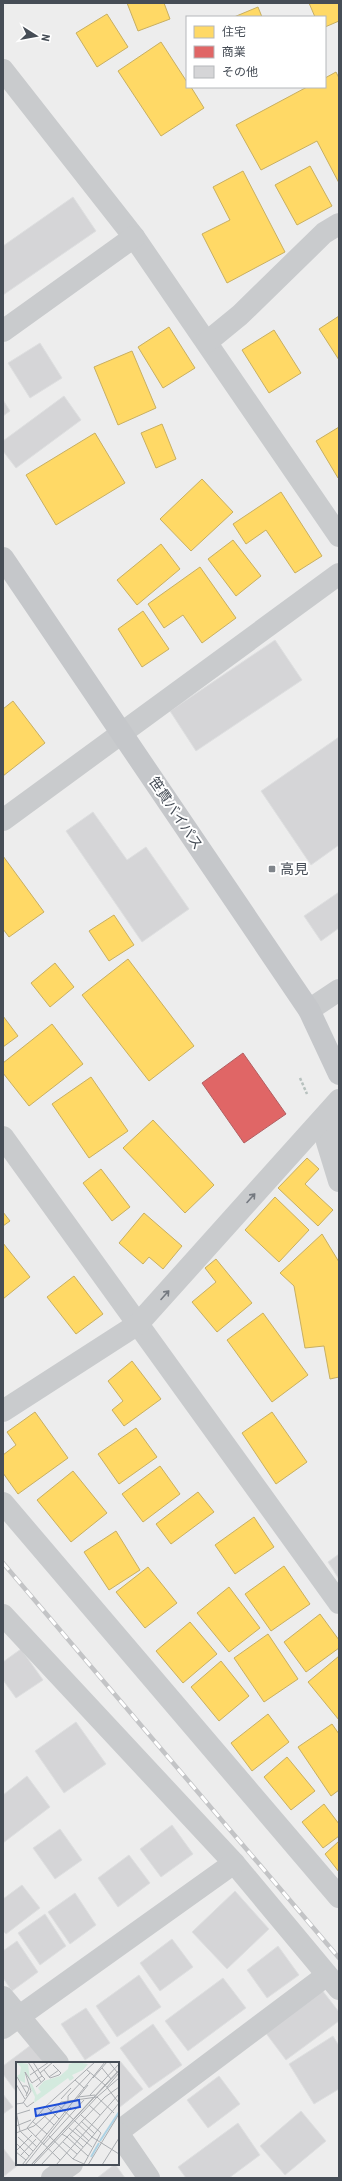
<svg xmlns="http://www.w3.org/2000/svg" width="342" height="2181" font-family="'Roboto Condensed','Noto Sans JP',sans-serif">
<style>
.homes{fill:#ffd966;stroke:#c8af61}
.shops{fill:#e06666;stroke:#b25e61}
.building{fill:#d5d5d7;stroke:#dedfe0}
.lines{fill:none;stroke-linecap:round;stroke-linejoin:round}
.path{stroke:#b7c1be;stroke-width:2.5;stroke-dasharray:3 2;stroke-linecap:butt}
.minor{stroke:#c9cbcd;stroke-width:22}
.major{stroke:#c5c7ca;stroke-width:22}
.rail-casing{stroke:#c3c4c6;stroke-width:4.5}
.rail{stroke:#fff;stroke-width:3;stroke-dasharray:9;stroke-linecap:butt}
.oneway{stroke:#747980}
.poi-dot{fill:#80858b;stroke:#fff;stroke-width:1.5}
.labels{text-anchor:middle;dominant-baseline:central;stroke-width:4;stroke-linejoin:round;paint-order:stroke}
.street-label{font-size:14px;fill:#464d56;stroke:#fff}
.poi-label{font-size:14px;fill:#464d56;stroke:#fff;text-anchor:start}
.inset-river{fill:none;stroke:#acd2e4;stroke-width:2}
.inset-road{fill:none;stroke:#aaadb1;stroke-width:1}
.view{fill:#1d4ed8;fill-opacity:0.15;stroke:#1d4ed8;stroke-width:2}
.inset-edge{fill:none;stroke:#464d56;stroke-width:2}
</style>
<rect width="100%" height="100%" fill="#ededed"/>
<g class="homes">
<polygon points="127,3 164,3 170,19 138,31"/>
<polygon points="309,3 339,3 339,21 325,27 325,17 315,17"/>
<polygon points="258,7 262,17 234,17"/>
<polygon points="107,14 128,47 97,67 76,33"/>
<polygon points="161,42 187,82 187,87 191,87 204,108 161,136 118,71"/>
<polygon points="336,72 339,78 339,183 317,141 261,170 236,125 307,87 325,87 325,78"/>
<polygon points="310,166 332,206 297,225 275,185"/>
<polygon points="243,171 285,252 227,283 202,234 230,220 213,187"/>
<polygon points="339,316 339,360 319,329"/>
<polygon points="169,327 195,368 163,388 138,347"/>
<polygon points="274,330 301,373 269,393 242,350"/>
<polygon points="132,351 156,408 118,425 94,367"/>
<polygon points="162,424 176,459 156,468 141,433"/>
<polygon points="339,427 339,477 338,478 316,441"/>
<polygon points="95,433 125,483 56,525 26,475"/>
<polygon points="202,479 233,512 191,551 160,519"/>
<polygon points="281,492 322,556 295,573 266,530 246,544 233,524"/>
<polygon points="233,540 261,576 236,596 208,559"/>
<polygon points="161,544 180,569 137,605 117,580"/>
<polygon points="200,567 236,618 202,643 183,615 164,628 148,604"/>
<polygon points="143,611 169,649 142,667 118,629"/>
<polygon points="13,701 45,743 3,776 3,709"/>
<polygon points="3,856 44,912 9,937 3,929"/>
<polygon points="114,915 134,945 109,961 89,931"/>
<polygon points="128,959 194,1046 149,1081 82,995"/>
<polygon points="55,963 74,987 50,1007 31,983"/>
<polygon points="3,1016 18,1036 3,1047"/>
<polygon points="52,1024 83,1064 29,1106 3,1073 3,1063"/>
<polygon points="91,1077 128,1131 89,1158 52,1104"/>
<polygon points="153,1120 214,1185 185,1213 123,1148"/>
<polygon points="307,1158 319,1169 305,1184 333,1210 318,1226 278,1188"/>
<polygon points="101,1169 130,1207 112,1221 83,1183"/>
<polygon points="275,1197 309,1230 279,1262 245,1230"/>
<polygon points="3,1212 10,1221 3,1226"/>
<polygon points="144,1213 182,1246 163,1269 149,1257 143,1264 119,1243"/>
<polygon points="322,1234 339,1262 339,1377 330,1379 324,1346 305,1348 294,1286 280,1273"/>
<polygon points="3,1243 30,1277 3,1299"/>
<polygon points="216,1259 252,1303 217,1332 192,1302 216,1282 205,1268"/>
<polygon points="74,1276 103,1314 76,1334 47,1297"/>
<polygon points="263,1313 308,1375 272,1402 227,1340"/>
<polygon points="132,1361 161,1399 124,1426 112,1410 123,1401 108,1381"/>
<polygon points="35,1412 68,1458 18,1494 3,1473 3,1455 16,1445 7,1432"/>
<polygon points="272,1412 307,1462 276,1484 242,1433"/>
<polygon points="136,1428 157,1457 119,1484 98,1454"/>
<polygon points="160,1466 180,1494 143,1522 122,1494"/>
<polygon points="73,1471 107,1513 71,1542 37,1500"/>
<polygon points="198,1492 214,1512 171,1544 156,1524"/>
<polygon points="254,1517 274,1547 235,1574 215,1545"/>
<polygon points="116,1531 140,1570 109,1590 84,1552"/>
<polygon points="284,1566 310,1604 271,1631 245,1594"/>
<polygon points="148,1567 177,1603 145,1628 116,1592"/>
<polygon points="229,1587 260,1628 229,1652 197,1613"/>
<polygon points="320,1614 339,1640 339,1648 306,1672 284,1642"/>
<polygon points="190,1622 217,1654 183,1683 156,1651"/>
<polygon points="268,1634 298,1679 264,1702 234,1658"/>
<polygon points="339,1656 339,1720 308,1682"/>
<polygon points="221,1661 249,1696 219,1721 191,1687"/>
<polygon points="268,1714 289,1742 252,1771 231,1743"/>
<polygon points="332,1724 339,1734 339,1790 331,1796 298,1747"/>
<polygon points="287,1757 315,1791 291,1810 264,1777"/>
<polygon points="324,1804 339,1824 339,1836 323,1848 302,1822"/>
<polygon points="339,1841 339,1872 325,1854"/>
</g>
<polygon class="shops" points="243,1053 286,1114 244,1143 202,1083"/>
<g class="building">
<polygon points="73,197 96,231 3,295 3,246"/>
<polygon points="40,343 62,378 30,398 8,363"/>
<polygon points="64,396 81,420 16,468 3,451 3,441"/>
<polygon points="3,400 10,411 3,416"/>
<polygon points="275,640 302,680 196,751 170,711"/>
<polygon points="339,737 339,845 311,865 261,791"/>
<polygon points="93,812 127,860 146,847 189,909 142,942 66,831"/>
<polygon points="339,892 339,928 321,941 304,916"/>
<polygon points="339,1554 339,1579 328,1562"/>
<polygon points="21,1649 43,1680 16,1698 3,1680 3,1662"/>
<polygon points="76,1722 106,1764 64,1793 35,1751"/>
<polygon points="27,1776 50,1807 3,1843 3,1795"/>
<polygon points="172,1825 193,1854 161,1877 140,1849"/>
<polygon points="60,1829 82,1860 55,1879 33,1848"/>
<polygon points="129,1855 150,1883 118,1907 98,1878"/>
<polygon points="22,1885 40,1908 6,1934 3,1931 3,1899"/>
<polygon points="235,1891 269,1929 227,1969 192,1932"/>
<polygon points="75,1893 96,1925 70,1944 48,1912"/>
<polygon points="45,1914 66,1946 40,1965 18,1933"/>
<polygon points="172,1939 193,1967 160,1991 140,1963"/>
<polygon points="17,1941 38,1972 12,1991 3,1978 3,1951"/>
<polygon points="278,1946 299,1975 267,1998 247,1970"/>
<polygon points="139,1975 161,2007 117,2037 96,2006"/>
<polygon points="223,1978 246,2008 188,2051 165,2021"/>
<polygon points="322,1990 339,2012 339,2021 286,2060 265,2032"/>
<polygon points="86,2008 110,2043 85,2060 61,2024"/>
<polygon points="153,2024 182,2065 149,2088 120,2048"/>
<polygon points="333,2036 339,2046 339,2089 314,2104 289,2064"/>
<polygon points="31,2045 44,2063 17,2063 17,2093 3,2074 3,2066"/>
<polygon points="120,2061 143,2089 120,2107 118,2104 117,2063"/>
<polygon points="219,2076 240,2104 208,2128 187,2100"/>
<polygon points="3,2094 13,2107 3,2114"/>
<polygon points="301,2111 326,2141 285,2175 260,2146"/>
<polygon points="238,2123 260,2155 229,2178 186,2178 178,2167"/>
<polygon points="3,2148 17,2166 3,2177"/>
<polygon points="115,2164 125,2178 97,2178"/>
</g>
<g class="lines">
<polyline class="path" points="300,1078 307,1094"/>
<g class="minor">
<polyline points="3,70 134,237 339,536"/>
<polyline points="3,331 134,237"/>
<polyline points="207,342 240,315 324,233 339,224"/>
<polyline points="3,820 339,574"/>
<polyline points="309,1010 339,990"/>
<polyline points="339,1112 327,1142 339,1181"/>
<polyline points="3,1137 339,1603"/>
<polyline points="3,1411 138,1324 339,1100"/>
<polyline points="3,1503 339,1897"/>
<polyline points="3,1615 234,1863 339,1989"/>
<polyline points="3,1997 58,2063"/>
<polyline points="3,2028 234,1863"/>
<polyline points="118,2132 327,1975"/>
<polyline points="118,2133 149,2178"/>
<polyline points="52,2178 72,2164"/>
</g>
<polyline class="major" points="3,558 309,1010 339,1074"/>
<defs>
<polyline id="rail" points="3,1563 339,1958"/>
</defs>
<use href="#rail" class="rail-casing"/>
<use href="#rail" class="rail"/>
</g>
<defs><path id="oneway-shaft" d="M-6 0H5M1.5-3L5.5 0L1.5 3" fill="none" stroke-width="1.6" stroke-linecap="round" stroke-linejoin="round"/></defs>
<g class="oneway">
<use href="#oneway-shaft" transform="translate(251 1198) rotate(-48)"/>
<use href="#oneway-shaft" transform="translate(165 1295) rotate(-48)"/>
</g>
<rect class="poi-dot" x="268" y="865" width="8" height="8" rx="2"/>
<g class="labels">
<g class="street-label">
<text transform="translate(176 813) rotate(56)">笹貫バイパス</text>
</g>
<g class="poi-label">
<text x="280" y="869">高見</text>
</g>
</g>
<g transform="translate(16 2062)">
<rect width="103" height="103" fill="#ededed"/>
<path d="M0 0 12 2 14 18 9 9V21L3 18 1 14 4 12 5 5ZM61 0 72 2 67 8 56 13 58 16 54 19 52 16 18 41 19 35 12 20 16 22 21 33 25 30 22 26 28 19 44 14 52 7 53 2Z" fill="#d3eade"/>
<path class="inset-river" d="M84 79 103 50M75 95 83 81"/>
<path class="inset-road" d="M12 0 25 20M93 0 101 10M86 6 95 17M28 8 34 16 43 13 45 11 37 3M71 8 89 23 103 41M24 11 37 0M14 13 33 0M1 15 11 32M33 15 43 8M77 16 91 0M59 18 68 26M0 22 9 37M6 24H11L13 27 10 34M20 25 29 17 26 14M91 25 103 11M74 33 103 2M62 35 79 33M81 35 98 51M45 37 55 26M60 38 72 23M7 40 11 45 18 40M0 42 7 41 15 29 9 10 16 21 26 14 17 0M42 43 76 75 103 92M73 43 84 53M30 44 43 57M0 49 4 69 21 85M24 50 38 63M1 52 14 48M16 59 31 72M65 59 79 72M0 64 15 58M53 66 76 85M59 66 73 79M0 71 18 64 45 40 81 35M53 72 67 85M32 73 57 97 68 102 85 71 65 53M2 75 17 89M19 75 52 39V34L74 11M76 75 103 41M47 80 61 92M0 81 13 94M27 83 68 38M0 89 16 73M0 90 10 98M5 93 20 77M72 94 51 75 89 35 103 25M57 97 76 75M44 98 11 66 29 45 79 0M6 103 89 0M9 103 55 45M15 103 103 8M15 103 103 9M17 103 81 35 103 16M25 103 51 75 46 72M40 103 103 32M72 103 103 52M86 103 103 76"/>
<path class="view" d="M63 38 64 45 20 54 19 47Z"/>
<rect width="103" height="103" class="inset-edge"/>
</g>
<rect width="342" height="2181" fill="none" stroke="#464d56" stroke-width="8"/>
<rect x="186" y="16" width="140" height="72" fill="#ffffff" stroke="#b5b8bb"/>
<rect x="194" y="26" width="20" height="12" fill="#ffd966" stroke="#b5b8bb"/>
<text x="222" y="36" font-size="12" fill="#464d56">住宅</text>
<rect x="194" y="46" width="20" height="12" fill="#e06666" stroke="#b5b8bb"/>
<text x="222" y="56" font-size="12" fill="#464d56">商業</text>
<rect x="194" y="66" width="20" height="12" fill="#d5d5d7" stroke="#b5b8bb"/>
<text x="222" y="76" font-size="12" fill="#464d56">その他</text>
<g transform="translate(36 36) rotate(101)" stroke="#ffffff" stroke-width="3" paint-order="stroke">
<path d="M0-3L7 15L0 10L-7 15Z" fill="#464d56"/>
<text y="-6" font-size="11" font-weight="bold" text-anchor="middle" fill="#464d56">N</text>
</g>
</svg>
